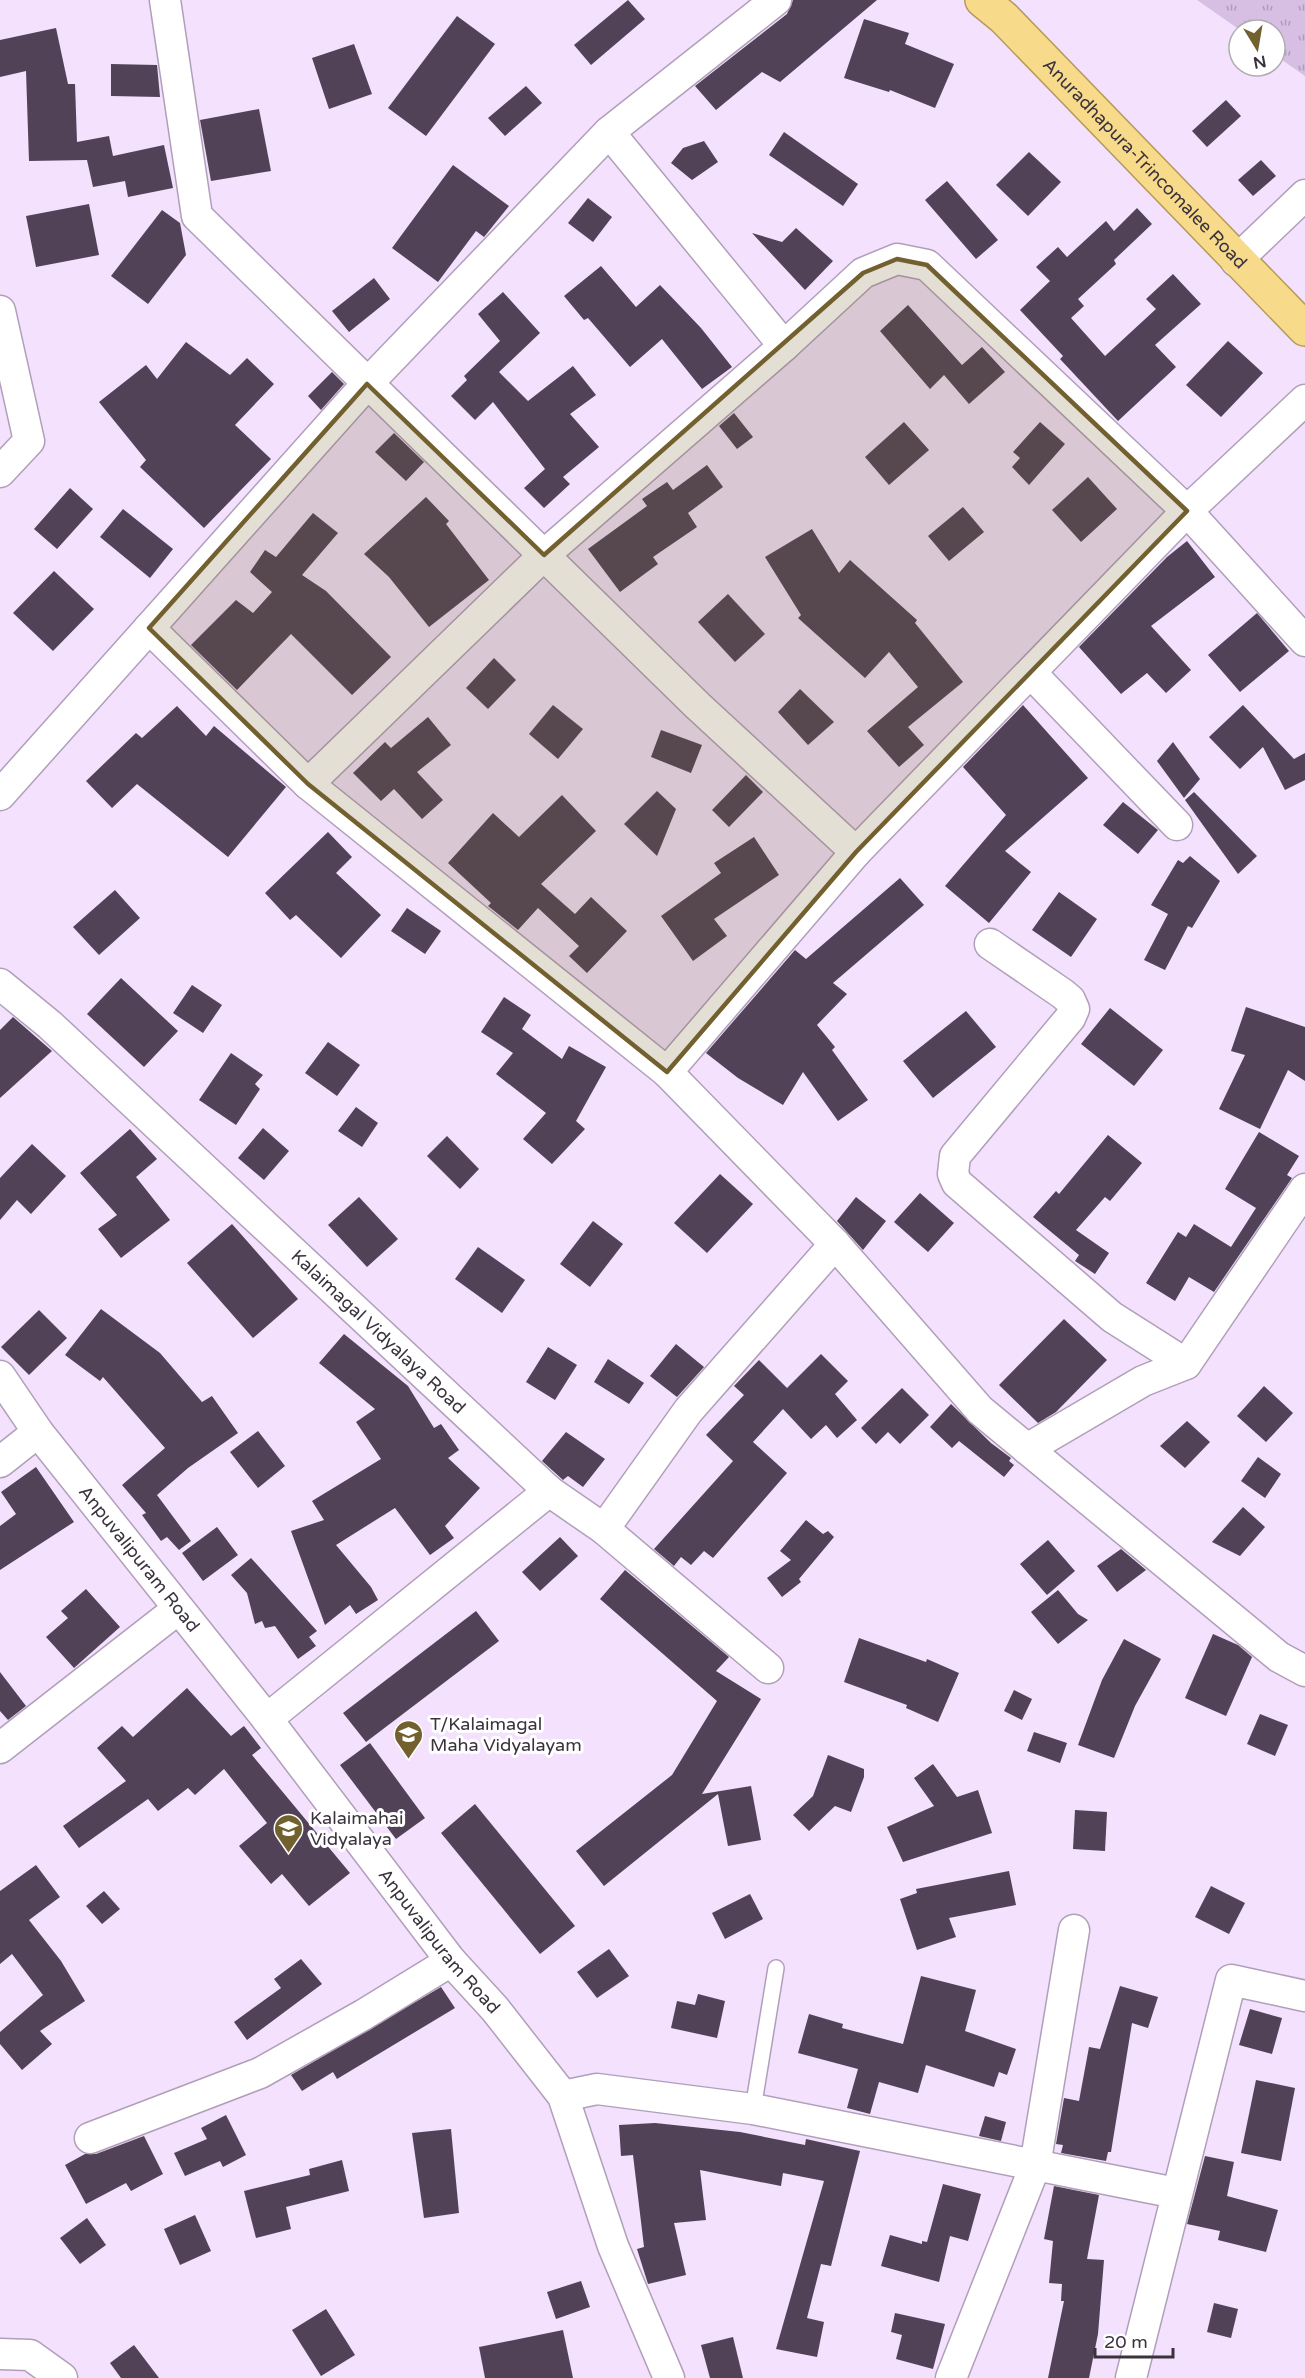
<svg xmlns="http://www.w3.org/2000/svg" width="1305" height="2378" font-family="'Varela Round',sans-serif">
<style>
.park{fill:url(#park-tufts)}
.building{fill:#514258}
.lines{fill:none;stroke-linecap:round;stroke-linejoin:round}
.service-casing{stroke:#b19fba;stroke-width:18}
.minor-casing{stroke:#b19fba;stroke-width:33}
.trunk-casing{stroke:#b59a5d;stroke-width:36}
.service{stroke:#fff;stroke-width:15}
.minor{stroke:#fff;stroke-width:30}
.trunk{stroke:#f8da8b;stroke-width:33}
.marked{fill:#73602f;fill-opacity:0.2;stroke:#73602f;stroke-width:4.5;stroke-linejoin:round}
.labels{text-anchor:middle;dominant-baseline:central;stroke-width:6;stroke-linejoin:round;paint-order:stroke}
.street-label{font-size:18px;fill:#3a333d;stroke:#fff}
.poi-label{font-size:18px;fill:#3a333d;stroke:#fff;text-anchor:start}
</style>
<defs>
<pattern id="park-tufts" width="24" height="20" patternUnits="userSpaceOnUse" patternTransform="scale(1.5)"><rect width="24" height="20" fill="#d6bfe2"/><path d="M3 7l-1-3M5 7V3M7 7l1-3M15 17l-1-3M17 17v-4M19 17l1-3" fill="none" stroke="#af9cb8"/></pattern>
</defs>
<rect width="100%" height="100%" fill="#f3e1fd"/>
<polygon class="park" points="1197,0 1305,0 1305,76 1275,55 1275,30 1240,30"/>
<g class="building">
<polygon points="628,0 645,19 591,65 574,45"/>
<polygon points="793,0 877,0 780,82 762,72 716,110 695,86 787,14"/>
<polygon points="457,16 495,44 426,136 388,108"/>
<polygon points="864,19 909,33 905,44 954,64 935,108 890,90 889,92 844,78"/>
<polygon points="56,28 68,84 75,84 77,142 109,136 113,156 164,145 173,188 128,197 125,181 93,187 87,160 29,161 26,71 0,77 0,40"/>
<polygon points="354,44 372,94 329,109 312,58"/>
<polygon points="111,64 157,65 160,97 111,96"/>
<polygon points="526,86 542,103 505,136 488,118"/>
<polygon points="1226,100 1241,116 1207,147 1192,131"/>
<polygon points="259,109 271,171 211,181 200,120"/>
<polygon points="784,132 858,184 843,206 769,155"/>
<polygon points="704,141 718,162 692,180 671,163 683,148"/>
<polygon points="1029,152 1061,182 1028,216 996,185"/>
<polygon points="1261,160 1276,176 1253,196 1238,180"/>
<polygon points="453,165 509,206 484,237 476,231 438,282 392,248"/>
<polygon points="947,181 998,240 976,259 925,200"/>
<polygon points="588,198 612,217 593,242 568,223"/>
<polygon points="89,204 99,255 36,267 26,216"/>
<polygon points="1137,208 1152,224 1114,260 1116,264 1078,299 1084,306 1071,318 1105,356 1156,309 1146,299 1173,274 1201,304 1155,345 1176,367 1118,421 1060,359 1063,356 1020,310 1050,281 1036,267 1058,247 1067,257 1106,221 1114,231"/>
<polygon points="162,210 180,223 186,255 148,304 111,276"/>
<polygon points="796,228 833,261 805,290 752,233 782,242"/>
<polygon points="601,266 636,307 660,285 701,328 732,367 702,389 662,339 630,367 588,318 584,320 564,296"/>
<polygon points="374,278 390,299 349,332 332,311"/>
<polygon points="503,292 540,333 499,372 528,401 573,366 596,395 570,414 599,447 563,477 570,484 544,508 524,488 545,469 493,402 475,420 451,396 467,380 464,376 500,341 478,314"/>
<polygon points="908,305 962,365 982,347 1005,372 969,404 944,375 930,389 880,331"/>
<polygon points="1228,341 1263,373 1221,417 1186,385"/>
<polygon points="186,342 230,375 247,358 274,384 235,425 271,459 204,528 140,467 146,460 99,402 146,365 157,379"/>
<polygon points="332,372 344,384 321,410 308,396"/>
<polygon points="734,413 753,437 737,449 719,426"/>
<polygon points="904,422 929,450 889,485 865,457"/>
<polygon points="1040,422 1065,444 1029,485 1012,467 1020,458 1013,452"/>
<polygon points="394,433 424,462 406,481 375,452"/>
<polygon points="707,465 723,487 688,513 697,527 653,557 658,564 620,592 588,549 647,506 642,499 667,482 673,490"/>
<polygon points="1088,477 1117,509 1081,542 1052,510"/>
<polygon points="70,488 93,509 57,549 34,529"/>
<polygon points="426,497 449,521 446,524 489,580 429,627 389,577 364,554"/>
<polygon points="963,507 984,532 949,561 928,536"/>
<polygon points="123,509 173,549 150,578 100,537"/>
<polygon points="313,513 338,533 302,575 326,591 391,657 352,695 291,634 237,690 191,645 236,600 253,613 272,592 250,572 265,550 276,557"/>
<polygon points="812,529 839,573 850,560 917,620 915,623 963,682 908,727 924,745 899,767 867,731 918,687 889,652 865,678 798,618 801,615 765,557"/>
<polygon points="1187,541 1215,577 1151,626 1191,670 1166,693 1147,673 1121,694 1079,647 1167,557"/>
<polygon points="54,571 94,609 53,651 13,613"/>
<polygon points="728,594 765,634 735,662 698,622"/>
<polygon points="1257,613 1289,651 1240,692 1208,655"/>
<polygon points="494,658 516,680 488,709 466,688"/>
<polygon points="800,689 834,722 808,745 778,712"/>
<polygon points="553,705 583,729 558,759 529,734"/>
<polygon points="1023,705 1088,778 1005,851 1031,872 989,923 945,886 1006,815 963,767"/>
<polygon points="1243,705 1294,759 1305,753 1305,780 1285,790 1263,747 1240,769 1209,737"/>
<polygon points="177,706 206,736 214,726 286,787 228,857 137,784 112,808 86,781 136,733 142,738"/>
<polygon points="428,717 451,745 417,772 443,800 422,819 394,789 381,801 353,773 385,742 391,748"/>
<polygon points="661,730 702,745 691,773 651,757"/>
<polygon points="1173,742 1200,779 1184,798 1157,761"/>
<polygon points="746,775 763,792 729,827 712,810"/>
<polygon points="657,791 676,809 657,856 624,824"/>
<polygon points="1194,792 1257,856 1238,874 1185,800"/>
<polygon points="562,795 596,831 541,884 575,914 591,897 627,931 587,973 569,956 579,946 538,908 518,930 488,906 491,903 448,863 493,813 519,837"/>
<polygon points="1123,802 1158,830 1138,854 1103,825"/>
<polygon points="328,832 352,857 336,873 381,915 341,958 296,915 290,920 265,893"/>
<polygon points="754,837 779,875 714,919 727,936 693,961 661,916 721,873 714,863"/>
<polygon points="1190,856 1220,881 1192,928 1188,926 1165,970 1144,960 1168,914 1151,905 1178,860 1183,863"/>
<polygon points="900,878 924,905 833,983 847,994 817,1025 835,1047 832,1050 868,1100 838,1121 803,1072 783,1105 738,1078 706,1053 795,950 806,959"/>
<polygon points="115,890 140,918 99,955 73,927"/>
<polygon points="1059,892 1097,919 1071,957 1032,930"/>
<polygon points="407,908 441,931 425,954 391,931"/>
<polygon points="121,978 178,1031 144,1067 87,1014"/>
<polygon points="192,985 222,1005 203,1033 173,1013"/>
<polygon points="504,997 531,1015 522,1029 562,1059 569,1046 606,1067 576,1121 585,1129 552,1164 523,1139 546,1113 496,1074 513,1053 481,1032"/>
<polygon points="1246,1007 1305,1027 1305,1081 1288,1070 1260,1129 1219,1109 1245,1055 1231,1051"/>
<polygon points="1110,1008 1163,1050 1134,1086 1081,1044"/>
<polygon points="966,1011 996,1047 933,1098 903,1061"/>
<polygon points="13,1017 52,1051 0,1098 0,1030"/>
<polygon points="328,1042 360,1065 337,1096 305,1073"/>
<polygon points="231,1053 263,1075 255,1084 260,1089 236,1125 199,1100"/>
<polygon points="356,1107 378,1123 362,1147 338,1131"/>
<polygon points="263,1128 289,1151 264,1180 238,1158"/>
<polygon points="130,1129 157,1159 136,1177 170,1220 121,1258 98,1229 117,1215 80,1173"/>
<polygon points="1259,1132 1299,1156 1287,1175 1292,1178 1214,1292 1189,1277 1175,1301 1146,1283 1178,1232 1186,1237 1194,1224 1231,1247 1256,1208 1225,1189"/>
<polygon points="1108,1135 1142,1163 1110,1201 1105,1197 1076,1230 1109,1253 1095,1274 1075,1261 1079,1255 1033,1217 1056,1191 1059,1194"/>
<polygon points="447,1136 479,1169 460,1189 427,1156"/>
<polygon points="32,1144 66,1176 31,1214 17,1200 0,1220 0,1178"/>
<polygon points="720,1174 753,1204 707,1253 674,1223"/>
<polygon points="920,1193 954,1223 928,1252 894,1222"/>
<polygon points="359,1197 398,1239 367,1267 328,1225"/>
<polygon points="856,1197 886,1221 863,1250 837,1221"/>
<polygon points="593,1221 623,1244 590,1287 560,1264"/>
<polygon points="232,1224 298,1299 253,1338 187,1263"/>
<polygon points="478,1247 525,1280 502,1313 455,1279"/>
<polygon points="101,1309 160,1353 202,1402 212,1396 238,1433 188,1468 157,1495 191,1541 179,1550 167,1537 161,1541 142,1515 146,1513 122,1485 165,1448 103,1377 100,1381 65,1355"/>
<polygon points="39,1310 67,1338 29,1375 1,1347"/>
<polygon points="1064,1319 1107,1360 1056,1412 1038,1423 999,1385"/>
<polygon points="344,1334 408,1386 434,1428 441,1424 459,1450 448,1458 480,1488 445,1526 454,1538 430,1555 395,1508 336,1545 371,1587 378,1600 356,1614 350,1605 325,1625 291,1531 324,1520 312,1501 381,1459 356,1422 375,1409 319,1363"/>
<polygon points="676,1344 704,1367 677,1397 650,1376"/>
<polygon points="548,1347 577,1365 555,1400 526,1382"/>
<polygon points="821,1354 848,1381 835,1394 857,1420 837,1438 826,1425 811,1439 783,1409 753,1442 787,1473 713,1558 704,1551 691,1565 681,1557 674,1566 654,1549 733,1461 706,1435 744,1395 734,1386 759,1360 787,1388"/>
<polygon points="608,1359 644,1383 629,1404 594,1382"/>
<polygon points="1264,1386 1293,1413 1266,1442 1237,1416"/>
<polygon points="902,1388 929,1415 900,1444 888,1432 876,1444 861,1428"/>
<polygon points="951,1404 991,1443 1011,1458 1009,1461 1014,1465 1004,1477 959,1441 952,1448 930,1427"/>
<polygon points="1187,1421 1210,1442 1185,1468 1160,1446"/>
<polygon points="258,1431 285,1466 258,1488 230,1452"/>
<polygon points="566,1432 605,1459 583,1487 568,1476 563,1480 542,1461"/>
<polygon points="1258,1457 1281,1474 1265,1498 1241,1481"/>
<polygon points="36,1467 74,1522 0,1570 0,1526 16,1514 1,1492"/>
<polygon points="1243,1507 1265,1527 1240,1556 1212,1542"/>
<polygon points="806,1520 823,1534 828,1531 834,1537 799,1579 801,1582 782,1597 767,1578 791,1560 780,1551"/>
<polygon points="217,1527 238,1555 203,1581 182,1553"/>
<polygon points="560,1537 578,1556 540,1591 522,1572"/>
<polygon points="1048,1540 1075,1571 1047,1595 1020,1564"/>
<polygon points="1121,1549 1146,1570 1117,1592 1097,1566"/>
<polygon points="251,1558 317,1631 309,1637 316,1646 298,1659 275,1626 265,1628 262,1621 255,1624 247,1593 231,1575"/>
<polygon points="625,1570 729,1657 716,1671 761,1699 702,1794 751,1786 761,1840 728,1846 718,1794 604,1886 576,1851 672,1775 717,1701 600,1599"/>
<polygon points="86,1589 120,1627 74,1668 46,1637 68,1618 61,1611"/>
<polygon points="1058,1590 1078,1614 1088,1620 1058,1644 1031,1612"/>
<polygon points="476,1611 499,1641 366,1742 343,1713"/>
<polygon points="1213,1634 1238,1645 1252,1657 1226,1716 1185,1698"/>
<polygon points="859,1638 926,1662 927,1659 959,1673 938,1722 906,1708 907,1705 844,1682"/>
<polygon points="1124,1639 1161,1659 1135,1706 1114,1758 1078,1745 1102,1680"/>
<polygon points="0,1672 26,1706 8,1720 0,1711"/>
<polygon points="187,1688 231,1736 244,1726 261,1748 252,1755 350,1873 309,1906 282,1874 271,1884 239,1846 267,1823 224,1769 195,1795 188,1788 158,1811 148,1799 79,1848 63,1826 126,1781 97,1748 122,1726 133,1737"/>
<polygon points="1014,1690 1032,1699 1022,1720 1004,1711"/>
<polygon points="1260,1714 1288,1725 1275,1756 1247,1744"/>
<polygon points="1034,1732 1067,1743 1060,1763 1027,1751"/>
<polygon points="370,1743 425,1818 396,1839 340,1765"/>
<polygon points="828,1755 864,1769 864,1777 851,1812 835,1806 809,1831 793,1815 813,1796"/>
<polygon points="933,1764 957,1797 978,1790 992,1833 903,1862 887,1827 934,1806 914,1778"/>
<polygon points="475,1804 575,1926 540,1954 441,1833"/>
<polygon points="1075,1810 1107,1812 1105,1851 1073,1849"/>
<polygon points="36,1865 60,1897 29,1920 61,1961 85,2001 40,2031 52,2044 22,2070 0,2044 0,2032 43,1995 12,1954 0,1964 0,1891"/>
<polygon points="1009,1871 1016,1905 949,1918 956,1937 917,1950 900,1899 917,1893 916,1889"/>
<polygon points="1211,1886 1245,1903 1229,1934 1195,1917"/>
<polygon points="104,1891 120,1909 102,1924 86,1906"/>
<polygon points="750,1894 763,1919 725,1939 712,1913"/>
<polygon points="609,1949 629,1976 597,1998 577,1972"/>
<polygon points="301,1959 322,1984 247,2040 234,2022 281,1988 274,1979"/>
<polygon points="921,1976 976,1990 965,2031 1016,2049 1007,2075 999,2072 994,2087 926,2065 918,2093 879,2082 870,2114 847,2108 858,2069 798,2053 809,2014 843,2024 842,2028 903,2044"/>
<polygon points="1120,1986 1158,1997 1148,2028 1132,2023 1111,2152 1108,2152 1106,2161 1061,2153 1063,2145 1056,2144 1064,2098 1079,2101 1089,2047 1100,2049"/>
<polygon points="441,1987 455,2008 337,2079 333,2072 302,2091 291,2075"/>
<polygon points="698,1994 725,2001 717,2038 671,2028 677,2001 695,2005"/>
<polygon points="1250,2009 1282,2018 1272,2054 1239,2045"/>
<polygon points="1256,2080 1295,2088 1281,2161 1241,2153"/>
<polygon points="226,2115 246,2155 223,2167 220,2161 185,2176 174,2153 207,2139 201,2128"/>
<polygon points="985,2116 1006,2122 1001,2141 979,2136"/>
<polygon points="655,2123 740,2132 805,2145 806,2139 860,2151 831,2266 821,2264 807,2318 824,2322 817,2357 776,2349 824,2181 783,2173 781,2186 700,2170 706,2220 674,2223 686,2275 648,2284 637,2249 644,2247 633,2155 621,2156 619,2125"/>
<polygon points="451,2129 459,2213 424,2218 412,2133"/>
<polygon points="144,2136 163,2174 131,2191 126,2183 86,2204 65,2165 85,2154 96,2154"/>
<polygon points="1205,2156 1234,2162 1227,2196 1278,2210 1266,2252 1218,2240 1220,2231 1187,2224"/>
<polygon points="342,2160 349,2191 286,2207 291,2229 256,2238 244,2191 310,2175 309,2169"/>
<polygon points="943,2184 981,2194 968,2241 950,2236 939,2282 881,2266 890,2235 922,2244 922,2241 927,2242"/>
<polygon points="1054,2186 1099,2195 1087,2259 1104,2260 1098,2334 1089,2378 1048,2378 1064,2301 1061,2301 1062,2284 1049,2283 1053,2241 1044,2239"/>
<polygon points="195,2215 211,2251 180,2265 164,2229"/>
<polygon points="87,2218 106,2245 80,2264 60,2238"/>
<polygon points="581,2281 590,2307 556,2319 547,2292"/>
<polygon points="1214,2303 1238,2309 1231,2338 1207,2332"/>
<polygon points="326,2309 355,2355 321,2376 292,2330"/>
<polygon points="895,2313 945,2324 933,2369 896,2359 902,2335 891,2332"/>
<polygon points="563,2330 573,2378 485,2378 479,2347"/>
<polygon points="733,2337 743,2378 710,2378 701,2345"/>
<polygon points="134,2345 159,2378 121,2378 110,2363"/>
</g>
<g class="lines">
<defs>
<polyline id="service" points="753,2109 776,1968"/>
<g id="minor">
<polyline points="165,0 197,216 698,706 856,852"/>
<polyline points="1236,261 1305,195"/>
<polyline points="0,311 29,441 0,472"/>
<polyline points="784,346 863,273 897,259 927,265 1187,511 1305,641"/>
<polyline points="149,628 308,784 667,1072 835,1244 980,1410 1279,1657 1305,1671"/>
<polyline points="1031,673 1177,825"/>
<polyline points="308,784 544,555 784,346 609,132"/>
<polyline points="0,795 367,384 609,132 776,0"/>
<polyline points="990,944 1063,994 1070,1000 1074,1009 1070,1018 955,1156 953,1174 957,1183 1112,1317 1186,1364"/>
<path id="s1" d="M0 984 50 1025 549 1491 604 1529 768 1668"/>
<polyline points="667,1072 856,852 1187,511 1305,400"/>
<path id="s2" d="M0 1376 38 1432 267 1719 451 1961 495 2009 563 2096 613 2246 669 2378"/>
<polyline points="1027,1449 1143,1381 1186,1364 1305,1189"/>
<polyline points="0,1462 38,1432"/>
<polyline points="604,1529 688,1411 835,1244"/>
<polyline points="267,1719 549,1491"/>
<polyline points="0,1748 178,1609"/>
<polyline points="563,2096 597,2089 753,2109 1176,2193"/>
<polyline points="90,2138 260,2073 363,2015 451,1961"/>
<polyline points="0,2354 30,2355 62,2378"/>
<polyline points="951,2378 1035,2166 1074,1930"/>
<polyline points="1131,2378 1231,1980 1305,1996"/>
</g>
<g id="trunk">
<path id="s3" d="M982 0 1004 18 1305 329"/>
</g>
</defs>
<use href="#service" class="service-casing"/>
<use href="#minor" class="minor-casing"/>
<use href="#trunk" class="trunk-casing"/>
<use href="#service" class="service"/>
<use href="#minor" class="minor"/>
<use href="#trunk" class="trunk"/>
</g>
<path class="marked" d="M897 259 927 265 1187 511 856 852 667 1072 308 784 149 628 367 384 544 555 863 273Z"/>
<defs>
<symbol id="school-pin" viewBox="-11 -11 22 30"><path d="M0 17L-7.5 6A9.5 9.5 0 1 1 7.5 6Z" fill="#73602f" stroke="#fff"/><path d="M0-5L7-2L0 1L-7-2ZM-4 1L0 2.5L4 1V4Q0 6-4 4Z" fill="#fff"/></symbol>
</defs>
<g fill-rule="evenodd">
<use href="#school-pin" x="392" y="1718" width="33" height="45"/>
<use href="#school-pin" x="272" y="1812" width="33" height="45"/>
</g>
<g class="labels">
<g class="street-label">
<text stroke="none"><textPath href="#s3" startOffset="231">Anuradhapura-Trincomalee Road</textPath></text>
<text stroke="none"><textPath href="#s1" startOffset="514">Kalaimagal Vidyalaya Road</textPath></text>
<text stroke="none"><textPath href="#s2" startOffset="230">Anpuvalipuram Road</textPath></text>
<text stroke="none"><textPath href="#s2" startOffset="716">Anpuvalipuram Road</textPath></text>
</g>
<g class="poi-label">
<text x="430" y="1724">T/Kalaimagal<tspan x="430" dy="21">Maha Vidyalayam</tspan></text>
<text x="310" y="1818">Kalaimahai<tspan x="310" dy="21">Vidyalaya</tspan></text>
</g>
</g>
<g transform="translate(1257 48) rotate(169)"><circle r="28" fill="#ffffff" stroke="#b0adb1" stroke-width="1.5"/>
<path d="M0-4.5L10 22L0 15L-10 22Z" fill="#73602f"/>
<text y="-9" font-size="16" font-weight="bold" text-anchor="middle" fill="#3a333d">N</text>
</g>
<path d="M1095 2348v9h78v-9" fill="none" stroke="#3a333d" stroke-width="3"/>
<text x="1104" y="2348" font-size="18" fill="#3a333d" stroke="#ffffff" stroke-width="4.5" paint-order="stroke">20 m</text>
</svg>
